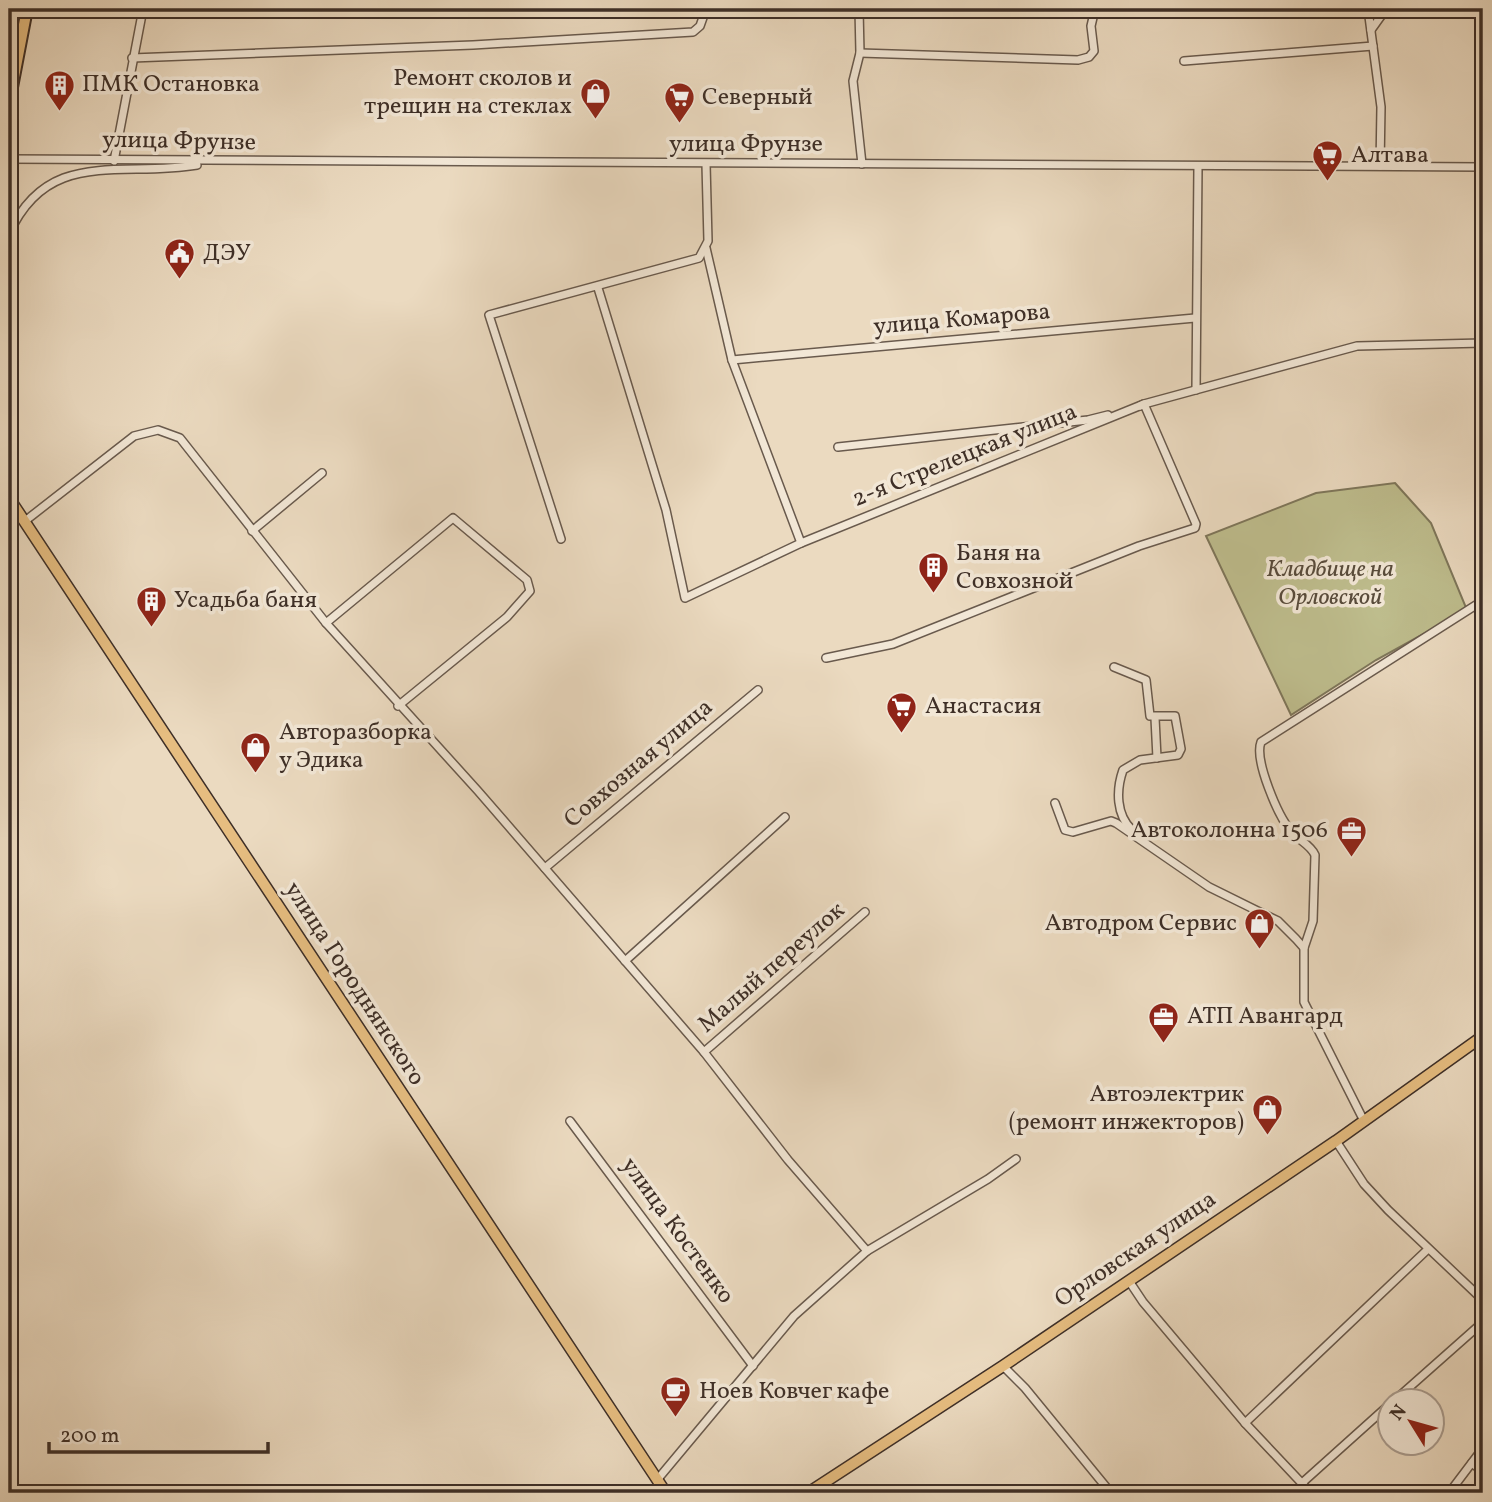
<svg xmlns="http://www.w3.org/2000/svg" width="1492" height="1502" font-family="Vollkorn,serif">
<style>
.green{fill:#bebd8d;stroke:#7e765a;stroke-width:2}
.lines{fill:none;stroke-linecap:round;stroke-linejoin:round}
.minor-casing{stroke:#695a4d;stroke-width:10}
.major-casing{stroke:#3e2f27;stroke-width:13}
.highway-casing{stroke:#3e2f27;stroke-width:14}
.minor{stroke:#f2e7d6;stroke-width:7}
.major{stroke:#e6bd80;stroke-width:10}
.highway{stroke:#e6bd80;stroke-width:10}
.labels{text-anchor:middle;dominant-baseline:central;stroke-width:7;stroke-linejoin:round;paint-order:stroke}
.poi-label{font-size:24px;fill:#3e2f27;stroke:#f2e7d6;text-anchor:start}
.street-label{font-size:24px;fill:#3e2f27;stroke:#f2e7d6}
.park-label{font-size:24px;font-style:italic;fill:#584b3b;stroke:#f2e7d6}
</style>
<rect width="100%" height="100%" fill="#ebdac0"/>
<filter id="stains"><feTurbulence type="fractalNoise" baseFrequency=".00286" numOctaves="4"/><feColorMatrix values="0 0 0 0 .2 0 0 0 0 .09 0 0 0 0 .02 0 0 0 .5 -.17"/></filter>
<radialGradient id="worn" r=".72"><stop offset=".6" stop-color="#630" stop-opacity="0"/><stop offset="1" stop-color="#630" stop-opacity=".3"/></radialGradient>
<polygon class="green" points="1395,483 1431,523 1467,610 1376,660 1291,715 1206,536 1316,493"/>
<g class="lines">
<defs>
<g id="minor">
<polyline points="859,9 860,53 853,81 862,164"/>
<polyline points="1368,9 1381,107 1380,166"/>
<polyline points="1371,30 1386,9"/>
<polyline points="860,53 1078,60 1089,57 1094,51 1091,26 1095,9"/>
<polyline points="132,58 473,45 693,32 700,26 706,9"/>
<polyline points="1184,61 1373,46"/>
<polyline points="9,159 1483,167"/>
<polyline points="114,161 143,9"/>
<path d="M9 234C48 147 121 178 197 165"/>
<polyline points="706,248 732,360 801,543"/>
<polyline points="598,288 666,510 685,598 801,543 1144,404 1357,346 1483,343"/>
<polyline points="732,360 1195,318"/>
<polyline points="1196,390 1198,166"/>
<polyline points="838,447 1088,420 1108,415"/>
<polyline points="25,521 134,436 158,430 180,438 326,623 478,791 704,1052 788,1160 867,1251"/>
<polyline points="252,531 322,473"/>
<polyline points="561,539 489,315 699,258 708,241 706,164"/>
<polyline points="326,623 453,518 527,580 530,591 507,617 398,706"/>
<polyline points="826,658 893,644 1139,546 1195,528 1196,524 1144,404 1140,406"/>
<path d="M1114 667 1146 680 1150 716H1175L1181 749 1178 755 1140 760 1123 770C1116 790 1116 815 1132 830"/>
<polyline points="1155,718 1157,758"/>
<polyline points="1055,803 1065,830 1073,832 1111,821 1116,823 1209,887 1278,921 1296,939 1304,948 1304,1002 1364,1121"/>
<polyline points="545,868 758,690"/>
<path d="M1304 948 1313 921 1315 855C1310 844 1299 841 1291 831 1278 816 1254 760 1261 742L1476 605"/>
<polyline points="625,961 785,817"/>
<polyline points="704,1052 865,912"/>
<polyline points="570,1121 753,1366"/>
<polyline points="1336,1141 1364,1184 1388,1210 1483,1300"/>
<polyline points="1129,1281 1143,1302 1245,1423 1311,1493"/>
<polyline points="1003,1366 1025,1388 1111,1493"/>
<polyline points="1395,1400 1483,1322"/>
<polyline points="1245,1423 1427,1250"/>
<polyline points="1472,1463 1483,1472"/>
<polyline points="657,1480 794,1316 867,1251 988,1179 1016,1159"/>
<polyline points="1302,1483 1390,1404"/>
<polyline points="1449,1493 1483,1448"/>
</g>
<g id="major">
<polyline points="9,498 666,1493"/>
<polyline points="808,1493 1003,1366 1336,1141 1483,1036"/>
</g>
<polyline id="highway" points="9,103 27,9"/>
</defs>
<use href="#minor" class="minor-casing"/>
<use href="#major" class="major-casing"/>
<use href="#highway" class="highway-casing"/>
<use href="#minor" class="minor"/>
<use href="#major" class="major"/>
<use href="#highway" class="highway"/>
</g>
<defs>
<symbol id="building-pin" viewBox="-11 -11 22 30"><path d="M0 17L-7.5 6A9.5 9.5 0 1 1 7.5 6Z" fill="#8f2418" stroke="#f2e7d6"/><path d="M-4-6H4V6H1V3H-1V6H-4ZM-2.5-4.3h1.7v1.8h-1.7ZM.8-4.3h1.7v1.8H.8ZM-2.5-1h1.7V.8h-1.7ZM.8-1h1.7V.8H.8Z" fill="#fff"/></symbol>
<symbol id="shop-pin" viewBox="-11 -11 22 30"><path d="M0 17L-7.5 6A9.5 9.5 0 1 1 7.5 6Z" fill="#8f2418" stroke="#f2e7d6"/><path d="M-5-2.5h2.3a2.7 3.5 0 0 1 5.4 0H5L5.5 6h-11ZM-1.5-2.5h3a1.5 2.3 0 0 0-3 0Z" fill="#fff"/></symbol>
<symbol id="supermarket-pin" viewBox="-11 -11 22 30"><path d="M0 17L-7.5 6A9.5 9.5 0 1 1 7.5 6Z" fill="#8f2418" stroke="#f2e7d6"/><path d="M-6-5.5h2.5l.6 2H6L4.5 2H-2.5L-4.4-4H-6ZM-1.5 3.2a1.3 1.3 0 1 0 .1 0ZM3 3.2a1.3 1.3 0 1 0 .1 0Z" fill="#fff"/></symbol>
<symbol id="civic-pin" viewBox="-11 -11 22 30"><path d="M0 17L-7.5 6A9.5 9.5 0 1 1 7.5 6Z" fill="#8f2418" stroke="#f2e7d6"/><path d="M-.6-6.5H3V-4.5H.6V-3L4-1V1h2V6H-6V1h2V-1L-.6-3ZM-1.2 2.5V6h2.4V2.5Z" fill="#fff"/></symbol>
<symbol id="office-pin" viewBox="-11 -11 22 30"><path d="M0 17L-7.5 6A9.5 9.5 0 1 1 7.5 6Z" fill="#8f2418" stroke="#f2e7d6"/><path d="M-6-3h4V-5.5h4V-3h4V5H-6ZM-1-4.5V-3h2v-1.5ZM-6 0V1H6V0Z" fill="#fff"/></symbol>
<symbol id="cafe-pin" viewBox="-11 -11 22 30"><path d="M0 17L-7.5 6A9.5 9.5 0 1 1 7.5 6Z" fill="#8f2418" stroke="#f2e7d6"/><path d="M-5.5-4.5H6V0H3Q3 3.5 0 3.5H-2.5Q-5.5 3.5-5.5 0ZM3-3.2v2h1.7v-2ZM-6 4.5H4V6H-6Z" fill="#fff"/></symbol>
</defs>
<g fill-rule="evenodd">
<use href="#building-pin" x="42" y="68" width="35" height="47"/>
<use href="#shop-pin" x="578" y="76" width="35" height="47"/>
<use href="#supermarket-pin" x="662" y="80" width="35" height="47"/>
<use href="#supermarket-pin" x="1310" y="138" width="35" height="47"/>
<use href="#civic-pin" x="162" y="236" width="35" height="47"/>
<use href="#building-pin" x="916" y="550" width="35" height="47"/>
<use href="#building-pin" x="134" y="584" width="35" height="47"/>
<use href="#supermarket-pin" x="884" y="690" width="35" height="47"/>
<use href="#shop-pin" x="238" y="730" width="35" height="47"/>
<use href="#office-pin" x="1334" y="814" width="35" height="47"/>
<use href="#shop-pin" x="1242" y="906" width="35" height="47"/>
<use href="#office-pin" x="1146" y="1000" width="35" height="47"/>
<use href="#shop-pin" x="1250" y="1092" width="35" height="47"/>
<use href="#cafe-pin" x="658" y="1374" width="35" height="47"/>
</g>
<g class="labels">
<g class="poi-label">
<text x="572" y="79" text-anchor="end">Ремонт сколов и<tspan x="572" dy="28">трещин на стеклах</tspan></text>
<text x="82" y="85">ПМК Остановка</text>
<text x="702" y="98">Северный</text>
<text x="1351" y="156">Алтава</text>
<text x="203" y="254">ДЭУ</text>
<text x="956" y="554">Баня на<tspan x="956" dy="28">Совхозной</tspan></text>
<text x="174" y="601">Усадьба баня</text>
<text x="925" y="707">Анастасия</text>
<text x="279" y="733">Авторазборка<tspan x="279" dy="28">у Эдика</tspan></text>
<text x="1328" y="831" text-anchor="end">Автоколонна 1506</text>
<text x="1237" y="924" text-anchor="end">Автодром Сервис</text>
<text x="1187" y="1017">АТП Авангард</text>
<text x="1244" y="1095" text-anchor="end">Автоэлектрик<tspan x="1244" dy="28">(ремонт инжекторов)</tspan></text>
<text x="699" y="1392">Ноев Ковчег кафе</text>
</g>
<g class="street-label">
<text transform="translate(179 142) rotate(1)">улица Фрунзе</text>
<text x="746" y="145">улица Фрунзе</text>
<text transform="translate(962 320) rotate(-5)">улица Комарова</text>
<text transform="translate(965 456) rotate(-22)">2-я Стрелецкая улица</text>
<text transform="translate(639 764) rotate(-40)">Совхозная улица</text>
<text transform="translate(772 968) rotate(-41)">Малый переулок</text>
<text transform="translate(354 984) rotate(57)">улица Городнянского</text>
<text transform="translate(677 1231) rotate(54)">улица Костенко</text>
<text transform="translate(1136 1250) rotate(-34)">Орловская улица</text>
</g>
<g class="park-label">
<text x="1330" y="570">Кладбище на<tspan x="1330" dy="28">Орловской</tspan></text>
</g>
</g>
<rect width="1492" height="1502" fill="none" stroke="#ebdac0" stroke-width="35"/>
<rect x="10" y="10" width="1471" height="1481" fill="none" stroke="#3e2f27" stroke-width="3.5"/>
<rect x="18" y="18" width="1457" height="1467" fill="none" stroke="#3e2f27" stroke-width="2"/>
<g transform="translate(1411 1422) rotate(307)"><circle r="33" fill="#f2e7d6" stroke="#aa9d90" stroke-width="2"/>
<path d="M0-5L12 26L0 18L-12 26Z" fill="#8f2418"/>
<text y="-10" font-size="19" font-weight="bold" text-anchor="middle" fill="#3e2f27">N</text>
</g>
<path d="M49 1442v10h219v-10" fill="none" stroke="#3e2f27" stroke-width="3.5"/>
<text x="60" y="1442" font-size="21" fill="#3e2f27" stroke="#f2e7d6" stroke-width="5" paint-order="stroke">200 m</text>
<rect width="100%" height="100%" filter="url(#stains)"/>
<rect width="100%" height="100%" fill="url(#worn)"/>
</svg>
